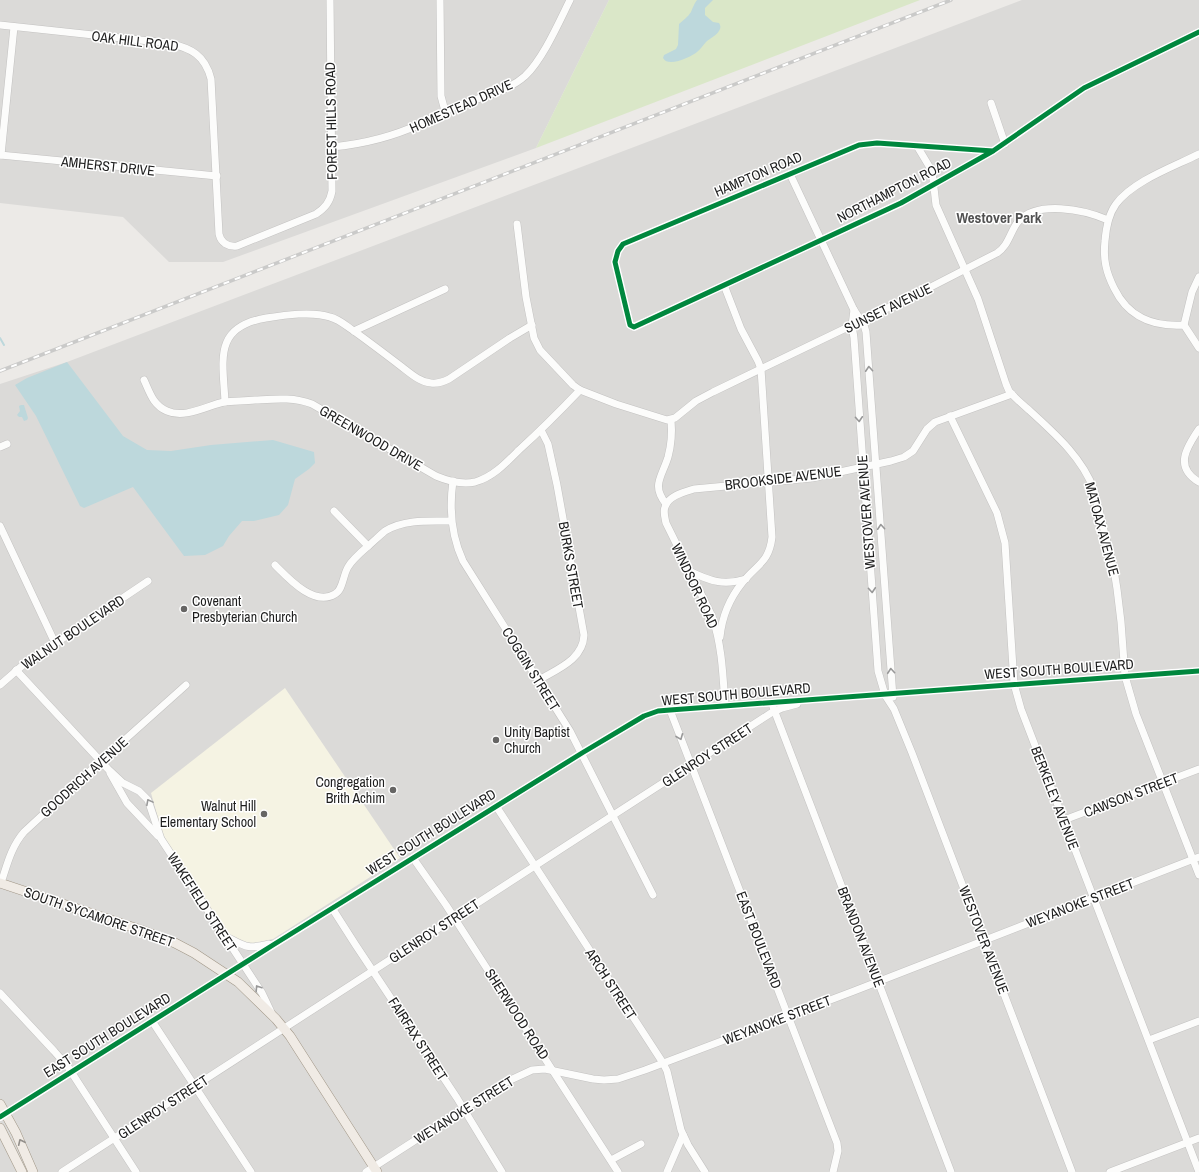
<svg xmlns="http://www.w3.org/2000/svg" width="1199" height="1172" font-family="'Archivo Narrow',sans-serif">
<style>
.residential{fill:#dbdad8}
.education{fill:#f5f3e3}
.grass{fill:#dae7c8}
.water{fill:#bdd8dc}
.lines{fill:none;stroke-linecap:round;stroke-linejoin:round}
.stream{stroke:#bdd8dc;stroke-width:2}
.minor-casing{stroke:#c3c2c1;stroke-width:8}
.major-casing{stroke:#a09686;stroke-width:10}
.minor{stroke:#fcfcfb;stroke-width:7}
.major{stroke:#f0ebe5;stroke-width:9}
.rail-casing{stroke:#cacac9;stroke-width:3.5}
.rail{stroke:#fff;stroke-width:2;stroke-dasharray:6;stroke-linecap:butt}
.cycleway-casing{stroke:#fff;stroke-width:8}
.cycleway{stroke:#00873e;stroke-width:5}
.oneway{stroke:#989898}
.oneway2{stroke:#928f8b}
.poi-dot{fill:#666564;stroke:#fff;stroke-width:1.5}
.labels{text-anchor:middle;dominant-baseline:central;stroke-width:3;stroke-linejoin:round;paint-order:stroke}
.street-label{font-size:14px;fill:#1e1e1e;stroke:#fff}
.poi-label{font-size:14px;fill:#1e1e1e;stroke:#fff;text-anchor:start}
.neighbourhood-label{font-size:15px;font-weight:bold;fill:#515151;stroke:#fff}
</style>
<rect width="100%" height="100%" fill="#eceae7"/>
<g class="residential">
<polygon points="0,0 609,0 536,148 223,262 169,262 123,217 0,203"/>
<polygon points="1022,0 1199,0 1199,1172 0,1172 0,384 67,362"/>
</g>
<polygon class="education" points="285,688 400,858 273,939 253,943 242,942 227,933 163,835 151,793"/>
<polygon class="grass" points="609,0 920,0 536,148"/>
<g class="water">
<path d="M697 0H713L705 8V15L713 22 719 23C720 25 721 26 720 29 718 35 710 38 706 42 703 45 701 49 697 52 691 57 668 68 663 58L664 55 676 49 678 45 679 24C683 20 688 17 691 12 693 7 694 4 697 0Z"/>
<polygon points="67,362 123,436 147,450 171,451 211,445 273,440 314,452 315,463 309,469 295,479 288,505 279,515 254,521 242,521 229,536 223,546 205,555 184,556 133,487 84,508 80,506 36,416 15,385 27,378"/>
<polygon points="21,405 24,405 28,418 27,420 24,421 22,417 19,417 17,415 20,411 19,406"/>
</g>
<g class="lines">
<polyline class="stream" points="0,338 4,345"/>
<defs>
<g id="minor">
<polyline points="440,0 441,96 445,111"/>
<path d="M0 25 168 43C191 48 205 55 211 79L219 234C221 243 228 247 237 246L316 214C325 208 330 202 332 191L330 0"/>
<polyline points="991,103 1005,144"/>
<path d="M917 146 932 171 936 205 978 299 1006 384 1009 391C1015 398 1022 404 1029 410 1054 433 1082 457 1094 490L1114 570 1117 589 1121 622 1125 676 1136 714 1199 875"/>
<path d="M332 147C363 144 392 137 420 124 433 118 445 110 459 105 481 97 507 92 525 76 543 59 559 22 570 0"/>
<polyline points="993,151 877,143 859,145 623,244 618,251 615,262 630,325 634,327 901,203 993,151 1084,88 1199,32"/>
<path d="M1199 154C1173 167 1133 181 1116 204 1108 215 1106 228 1105 241 1103 259 1106 272 1114 288 1128 317 1152 327 1184 325L1199 348"/>
<polyline points="0,155 217,176"/>
<polyline points="1,155 14,27"/>
<polyline points="790,174 854,310 864,325 866,332 893,697"/>
<path d="M517 224 526 297 534 338 540 350 573 385 580 390 616 404 667 420 675 418 696 401 713 392 923 291 997 253C1008 246 1010 233 1017 223 1036 199 1085 210 1108 220"/>
<polyline points="854,310 852,325 854,338 878,671 885,695 894,709 912,753 1072,1172"/>
<polyline points="1184,325 1192,292 1199,277"/>
<polyline points="354,331 445,289"/>
<path d="M144 380C150 393 153 405 167 411 185 419 206 406 224 402 234 401 244 401 255 400 275 399 293 397 312 404L436 476C448 481 462 485 475 482 493 477 506 463 519 450 540 431 560 411 580 390"/>
<path d="M225 402C223 360 213 327 266 318 285 315 312 311 330 317 338 319 344 324 351 329 368 341 385 354 402 367 411 374 420 382 431 383 438 384 443 382 449 379L510 338 532 325"/>
<polyline points="950,416 997,513 1005,543 1014,684 1021,709 1199,1172"/>
<path d="M1199 429C1186 448 1174 467 1199 482"/>
<polyline points="0,447 7,444"/>
<path d="M453 481C449 509 451 535 463 561L570 731 653 895"/>
<path d="M666 504C651 485 662 477 668 457 671 446 672 431 671 420"/>
<polyline points="334,511 368,546"/>
<polyline points="0,526 55,643"/>
<path d="M275 565C288 578 314 607 335 594 343 590 343 575 348 567 352 560 360 553 367 547 373 542 379 536 385 531 404 519 430 521 451 521"/>
<path d="M689 571C710 581 723 586 746 579"/>
<path d="M720 637C722 617 730 598 742 583 757 564 769 563 772 537L761 369 758 361 741 329 724 285"/>
<polyline points="16,670 108,769 123,783 139,791 148,800 161,839 262,993 271,1012"/>
<path d="M539 680C557 669 583 660 584 635L557 485 548 444 541 430"/>
<polyline points="0,685 23,665 148,581"/>
<path d="M725 706C723 675 722 645 712 616L666 523C665 518 663 512 665 507 668 496 684 492 694 489L812 478 891 461 904 457 913 451 927 429 935 422 1012 394"/>
<polyline points="773,707 951,1172"/>
<polyline points="670,710 837,1143 838,1151 833,1172"/>
<polyline points="110,773 127,803 158,836"/>
<polyline points="496,806 663,1063 667,1071 681,1130 688,1145 705,1172"/>
<polyline points="1064,820 1199,769"/>
<polyline points="413,858 446,905 618,1172"/>
<path d="M1 883C7 865 11 847 24 832L101 761 186 685"/>
<polyline points="332,908 355,944 457,1098 502,1172"/>
<path d="M225 936C245 946 246 950 269 944"/>
<polyline points="0,993 54,1051 68,1067 136,1172"/>
<polyline points="152,1021 251,1172"/>
<polyline points="1149,1040 1199,1021"/>
<polyline points="0,1117 273,945 582,753 644,716 658,711 670,710 1199,671"/>
<polyline points="611,1160 641,1144"/>
<polyline points="62,1172 771,713 782,708 797,704"/>
<polyline points="366,1172 504,1083 532,1070 545,1069 593,1079 604,1080 618,1079 645,1070 854,991 1199,857"/>
<polyline points="667,1172 683,1135"/>
<polyline points="1110,1172 1199,1138"/>
</g>
<g id="major">
<polyline points="0,883 141,930 175,943 194,953 238,982 276,1019 290,1036 377,1172"/>
<polyline points="0,1104 16,1133 33,1172"/>
<polyline points="0,1128 22,1172"/>
</g>
</defs>
<use href="#minor" class="minor-casing"/>
<use href="#major" class="major-casing"/>
<use href="#minor" class="minor"/>
<use href="#major" class="major"/>
<defs>
<polyline id="rail" points="0,371 951,0"/>
</defs>
<use href="#rail" class="rail-casing"/>
<use href="#rail" class="rail"/>
<defs>
<g id="cycleway">
<polyline points="993,151 877,143 859,145 623,244 618,251 615,262 630,325 634,327 901,203 993,151 1084,88 1199,32"/>
<polyline points="0,1117 273,945 582,753 644,716 658,711 670,710 1199,671"/>
</g>
</defs>
<use href="#cycleway" class="cycleway-casing"/>
<use href="#cycleway" class="cycleway"/>
</g>
<defs><path id="oneway-chevron" d="M-2-3.5L2.5 0L-2 3.5" fill="none" stroke-width="1.6" stroke-linecap="round" stroke-linejoin="round"/></defs>
<g class="oneway">
<use href="#oneway-chevron" transform="translate(869 369) rotate(-94)"/>
<use href="#oneway-chevron" transform="translate(859 419) rotate(86)"/>
<use href="#oneway-chevron" transform="translate(881 527) rotate(-94)"/>
<use href="#oneway-chevron" transform="translate(872 590) rotate(86)"/>
<use href="#oneway-chevron" transform="translate(891 671) rotate(-95)"/>
<use href="#oneway-chevron" transform="translate(680 737) rotate(68)"/>
<use href="#oneway-chevron" transform="translate(149 802) rotate(-118)"/>
<use href="#oneway-chevron" transform="translate(258 988) rotate(-123)"/>
</g>
<use class="oneway2" href="#oneway-chevron" transform="translate(21 1142) rotate(-115)"/>
<g class="poi-dot">
<circle cx="184" cy="609" r="4"/>
<circle cx="496" cy="740" r="4"/>
<circle cx="393" cy="790" r="4"/>
<circle cx="264" cy="814" r="4"/>
</g>
<g class="labels">
<g class="street-label">
<text transform="translate(135 41) rotate(7)">OAK HILL ROAD</text>
<text transform="translate(461 106) rotate(-24)">HOMESTEAD DRIVE</text>
<text transform="translate(331 121) rotate(-91)">FOREST HILLS ROAD</text>
<text transform="translate(108 166) rotate(6)">AMHERST DRIVE</text>
<text transform="translate(758 174) rotate(-23)">HAMPTON ROAD</text>
<text transform="translate(894 190) rotate(-27)">NORTHAMPTON ROAD</text>
<text transform="translate(888 308) rotate(-26)">SUNSET AVENUE</text>
<text transform="translate(371 438) rotate(30)">GREENWOOD DRIVE</text>
<text transform="translate(783 478) rotate(-7)">BROOKSIDE AVENUE</text>
<text transform="translate(866 512) rotate(-94)">WESTOVER AVENUE</text>
<text transform="translate(1102 529) rotate(75)">MATOAX AVENUE</text>
<text transform="translate(571 565) rotate(80)">BURKS STREET</text>
<text transform="translate(695 586) rotate(65)">WINDSOR ROAD</text>
<text transform="translate(73 632) rotate(-34)">WALNUT BOULEVARD</text>
<text transform="translate(531 669) rotate(58)">COGGIN STREET</text>
<text transform="translate(1059 669) rotate(-4)">WEST SOUTH BOULEVARD</text>
<text transform="translate(736 694) rotate(-5)">WEST SOUTH BOULEVARD</text>
<text transform="translate(707 755) rotate(-33)">GLENROY STREET</text>
<text transform="translate(84 777) rotate(-42)">GOODRICH AVENUE</text>
<text transform="translate(1131 795) rotate(-21)">CAWSON STREET</text>
<text transform="translate(1055 798) rotate(69)">BERKELEY AVENUE</text>
<text transform="translate(431 832) rotate(-32)">WEST SOUTH BOULEVARD</text>
<text transform="translate(202 902) rotate(57)">WAKEFIELD STREET</text>
<text transform="translate(1080 903) rotate(-21)">WEYANOKE STREET</text>
<text transform="translate(99 917) rotate(19)">SOUTH SYCAMORE STREET</text>
<text transform="translate(434 931) rotate(-33)">GLENROY STREET</text>
<text transform="translate(861 937) rotate(69)">BRANDON AVENUE</text>
<text transform="translate(759 940) rotate(69)">EAST BOULEVARD</text>
<text transform="translate(984 940) rotate(69)">WESTOVER AVENUE</text>
<text transform="translate(611 984) rotate(57)">ARCH STREET</text>
<text transform="translate(517 1014) rotate(57)">SHERWOOD ROAD</text>
<text transform="translate(777 1020) rotate(-21)">WEYANOKE STREET</text>
<text transform="translate(107 1035) rotate(-32)">EAST SOUTH BOULEVARD</text>
<text transform="translate(418 1039) rotate(57)">FAIRFAX STREET</text>
<text transform="translate(163 1107) rotate(-33)">GLENROY STREET</text>
<text transform="translate(464 1110) rotate(-32)">WEYANOKE STREET</text>
</g>
<g class="poi-label">
<text x="192" y="601">Covenant<tspan x="192" dy="16">Presbyterian Church</tspan></text>
<text x="504" y="732">Unity Baptist<tspan x="504" dy="16">Church</tspan></text>
<text x="385" y="782" text-anchor="end">Congregation<tspan x="385" dy="16">Brith Achim</tspan></text>
<text x="256" y="806" text-anchor="end">Walnut Hill<tspan x="256" dy="16">Elementary School</tspan></text>
</g>
<g class="neighbourhood-label">
<text x="999" y="217">Westover Park</text>
</g>
</g>
</svg>
